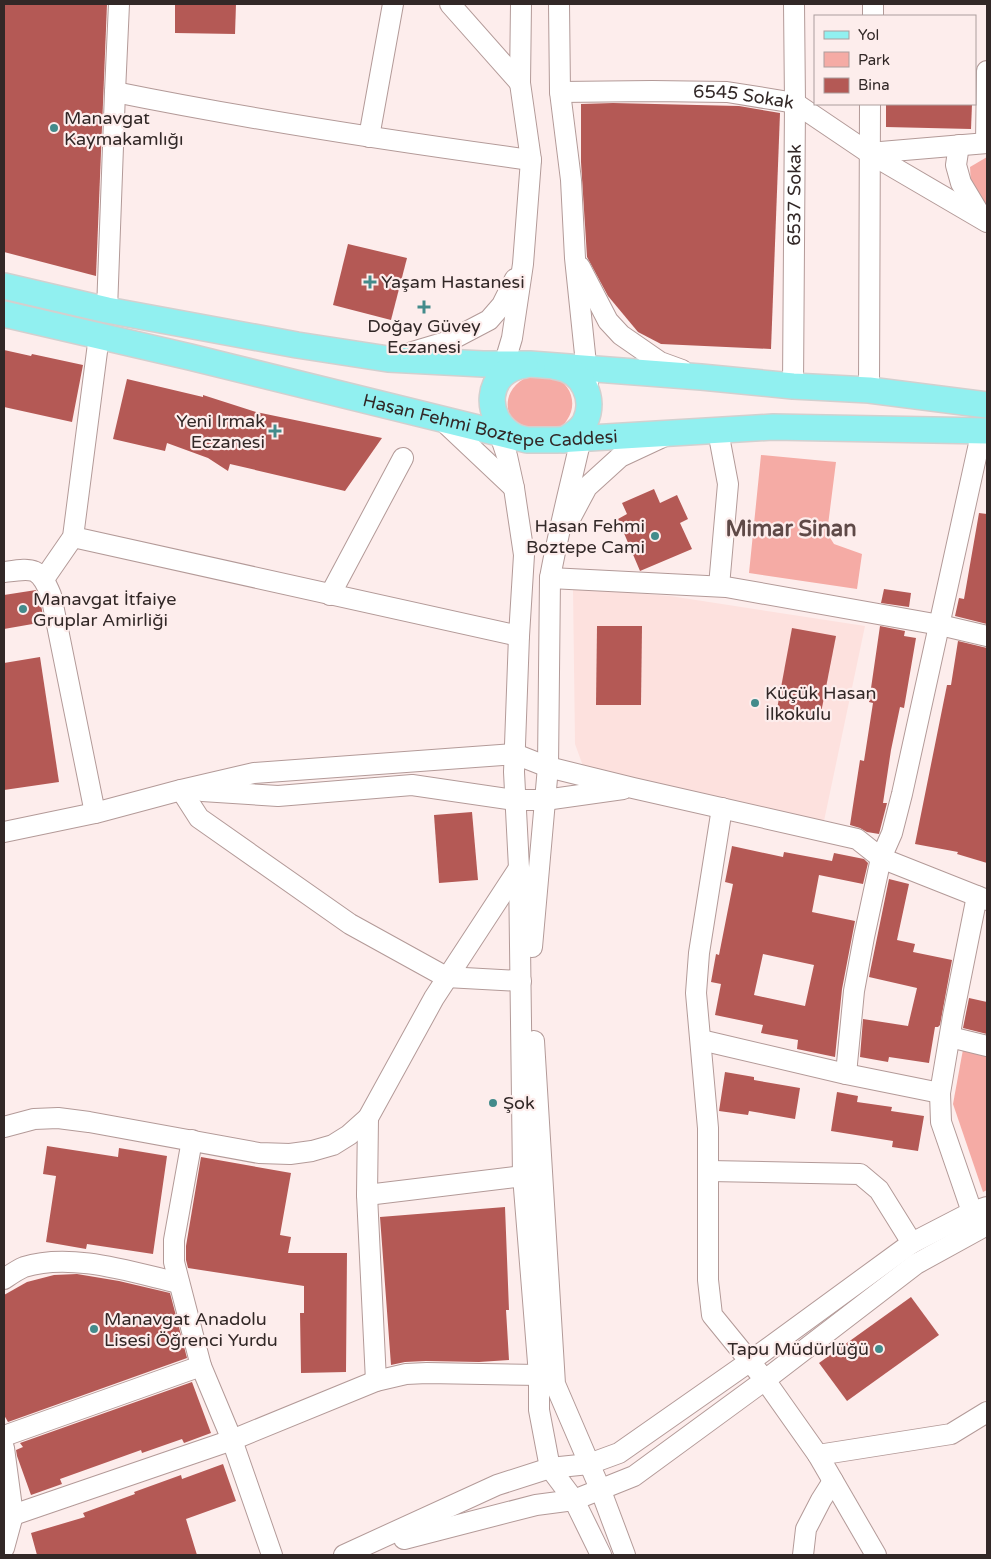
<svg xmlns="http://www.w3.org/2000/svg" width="991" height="1559" font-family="'Varela Round',sans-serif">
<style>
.built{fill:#fde1de}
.green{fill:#f5aba5}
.building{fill:#b45955;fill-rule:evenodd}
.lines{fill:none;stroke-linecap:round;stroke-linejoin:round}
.minor-casing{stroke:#b39a98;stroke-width:22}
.major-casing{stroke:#d2d0cf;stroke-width:28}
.minor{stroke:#fff;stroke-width:20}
.major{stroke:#91f0f0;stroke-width:25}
.poi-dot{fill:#438b8b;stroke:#fdedec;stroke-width:2}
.labels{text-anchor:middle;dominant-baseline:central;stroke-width:4.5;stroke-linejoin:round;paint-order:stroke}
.street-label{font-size:18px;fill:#322827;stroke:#fdedec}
.poi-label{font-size:18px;fill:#322827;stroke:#fdedec;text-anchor:start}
.district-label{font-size:22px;font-weight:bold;fill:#5f4a48;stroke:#fdedec}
</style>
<rect width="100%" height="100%" fill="#fdedec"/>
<polygon class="built" points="573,588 670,596 865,626 824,821 583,766 575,744"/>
<g class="green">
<polygon points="987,157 987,207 971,185 970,167"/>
<path d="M534 375C540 375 547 375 553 377 571 383 578 404 567 420 562 428 556 429 548 430 543 431 537 433 533 432 499 425 499 384 534 375Z"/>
<polygon points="761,455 836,462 827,533 834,544 862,554 857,589 749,573"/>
<polygon points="964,1044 987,1051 987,1190 983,1192 953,1104"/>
</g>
<g class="building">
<polygon points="4,4 107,4 96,276 4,252"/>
<polygon points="175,4 236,4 235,34 175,33"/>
<polygon points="613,103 739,106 780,113 771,349 661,344 638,332 608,296 587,257 581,162 581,104"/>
<polygon points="886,104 972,104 971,129 886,127"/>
<polygon points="348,244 407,258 391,320 333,305"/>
<polygon points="4,350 31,356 32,354 83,365 72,422 4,407"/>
<polygon points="127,379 203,397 203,395 256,412 382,438 345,491 230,464 228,471 208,458 167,443 165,451 113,439"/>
<polygon points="654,489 660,503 677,495 688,519 680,523 692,549 640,571 618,519 627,514 622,503"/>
<polygon points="979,513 987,514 987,624 955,616 959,598 964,599"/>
<polygon points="884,589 911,593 909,607 881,603"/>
<polygon points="36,590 40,599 44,622 4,629 4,595"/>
<polygon points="597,626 642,626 641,705 596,705"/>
<polygon points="880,626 905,631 904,636 916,638 904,708 900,707 891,750 883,803 887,803 879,834 867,832 860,828 850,825 860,760 864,761 873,703 869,702"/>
<polygon points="792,628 836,636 820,718 777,709"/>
<polygon points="958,641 987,648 987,863 957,854 958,852 915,844 947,685 951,685"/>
<polygon points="40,657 59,782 4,790 4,663"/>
<polygon points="472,812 478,880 439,883 434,815"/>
<path d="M732 846 783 857 784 852 832 861 834 853 864 859 868 863 863 884 819 875 812 912 855 921 842 989 835 1057 797 1049 798 1040 761 1033 763 1025 715 1015 721 984 711 982 716 954 719 955 733 884 725 882ZM763 954 814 965 805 1006 754 995Z"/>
<polygon points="889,879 909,884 897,940 915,944 913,952 952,960 940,1025 938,1027 935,1027 929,1063 889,1057 888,1062 860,1057 863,1019 908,1026 917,988 869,977"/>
<polygon points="969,998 987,1002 987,1034 963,1028"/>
<polygon points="725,1072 754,1077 754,1080 800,1088 795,1119 749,1111 748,1115 719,1111"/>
<polygon points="837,1092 858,1096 857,1102 892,1107 891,1111 924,1116 918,1151 892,1147 893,1141 831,1131"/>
<polygon points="47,1146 118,1157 119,1148 167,1156 153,1254 87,1244 86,1249 46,1242 56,1176 43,1174"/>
<polygon points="201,1157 291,1173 280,1235 291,1237 288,1253 347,1253 346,1372 301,1373 300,1313 304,1313 304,1286 188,1268 186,1260 186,1246"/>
<polygon points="505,1207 509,1310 506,1310 509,1360 479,1362 426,1361 405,1362 391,1365 380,1217"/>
<polygon points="77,1274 119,1281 170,1293 187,1358 8,1422 4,1415 4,1295 27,1282 54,1275"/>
<polygon points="911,1297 939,1335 847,1401 819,1363"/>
<polygon points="192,1382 211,1433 184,1443 182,1439 142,1453 141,1450 60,1479 62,1484 31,1495 17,1456 16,1450 23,1447 20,1443"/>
<polygon points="223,1464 236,1501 186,1519 197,1555 37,1555 31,1533 85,1517 83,1513 135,1494 134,1492 181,1475 182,1479"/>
</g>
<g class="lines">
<defs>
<g id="minor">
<polyline points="450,4 520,83"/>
<polyline points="559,4 560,92 571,180 575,258 588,383"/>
<polyline points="873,16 873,4"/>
<path d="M115 92C253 120 391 141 531 160"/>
<path id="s1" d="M560 92 652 91 727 92 795 103 869 153 987 222"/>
<polyline points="369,137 393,4"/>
<polyline points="986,143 987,71"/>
<polyline points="959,145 956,165 961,183 982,218"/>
<polyline points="869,153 987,143"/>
<polyline points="580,267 608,321 621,335 660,362 682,370"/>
<polyline points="107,310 115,92 119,4"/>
<polyline points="399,356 449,341 489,320 502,305 515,279"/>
<polyline points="500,378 512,338 523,264 531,160 520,83 521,4"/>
<path id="s2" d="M793 386 795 103 794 4"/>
<polyline points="869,390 870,104"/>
<polyline points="443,421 514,488"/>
<polyline points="496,423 507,456 514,488 524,555 519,636 514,772 519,868 523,1176 539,1375 539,1410 550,1468 574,1500 601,1555"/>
<polyline points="718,431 728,484 719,586"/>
<polyline points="571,517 587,487 620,457 665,436"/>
<polyline points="73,537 519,636"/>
<path d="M4 572C33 568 39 566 51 595L95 813"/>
<polyline points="550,578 726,587 940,625 987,636"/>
<polyline points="44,579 73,537 99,336"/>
<polyline points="330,595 403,458"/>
<polyline points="181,790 199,818 350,924 446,977 521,981"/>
<polyline points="202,791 278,796 412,785 515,800 545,800 623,789"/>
<polyline points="722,808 699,953 696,993 708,1128 708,1280 712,1315 765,1380 818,1455 951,1434 987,1412"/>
<polyline points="4,832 95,813 181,790 254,773 515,754 548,767 633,788 857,839 881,858 987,900"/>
<path d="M532 947 548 767 550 578C559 527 573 476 584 425"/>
<polyline points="950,1037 987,1046"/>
<polyline points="701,1040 846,1074 940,1093"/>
<polyline points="534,1041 555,1384 601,1491 625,1555"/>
<polyline points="846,1074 854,991 864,937 881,858 892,833 902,794 982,430"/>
<polyline points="368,1118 367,1195 376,1381"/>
<polyline points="4,1127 34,1119 58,1118 89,1122 259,1153 290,1154 312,1151 333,1145 349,1135 368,1118 434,998 519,868"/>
<polyline points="192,1140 174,1240 174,1262 201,1366 232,1440 272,1555"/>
<polyline points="709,1171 860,1174 879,1190 912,1243"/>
<polyline points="367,1195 523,1176"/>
<polyline points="972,1212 941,1122 940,1093 953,1016 977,896"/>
<path d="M4 1279C10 1275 17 1270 24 1267 71 1252 131 1272 179 1283"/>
<polyline points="4,1436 201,1366"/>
<polyline points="4,1448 13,1515 4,1548"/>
<polyline points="818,1455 876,1555"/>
<polyline points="13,1515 232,1440 376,1381 406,1374 427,1373 539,1375"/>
<polyline points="404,1539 536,1505 574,1500 634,1476 765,1380 916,1264 987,1225"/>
<polyline points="344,1555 497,1485 550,1468 589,1464 619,1453 749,1362 912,1243 972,1212 987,1207"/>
<polyline points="803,1555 806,1529 821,1500 833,1481"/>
</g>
<g id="major">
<polyline points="4,286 107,310 297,345 388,359 483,364 530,364 701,377 793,386 869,390 987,405"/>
<path id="s3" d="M4 314 190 357 527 440H557L773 427 987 431"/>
<path d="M557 367C583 371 596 399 585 422 580 431 572 435 564 440"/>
<path d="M516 437C481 419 485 370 525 365"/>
</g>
</defs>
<use href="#minor" class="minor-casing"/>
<use href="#major" class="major-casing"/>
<use href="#minor" class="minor"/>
<use href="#major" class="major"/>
</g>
<g class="poi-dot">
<circle cx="54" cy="128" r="5"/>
<path d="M367.5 274.5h5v5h5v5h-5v5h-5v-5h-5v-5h5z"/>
<path d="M421.5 299.5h5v5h5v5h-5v5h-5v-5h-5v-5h5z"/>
<path d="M272.5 423.5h5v5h5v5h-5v5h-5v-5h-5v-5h5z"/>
<circle cx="655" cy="536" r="5"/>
<circle cx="23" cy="609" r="5"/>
<circle cx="755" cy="703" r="5"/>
<circle cx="493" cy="1103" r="5"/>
<circle cx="94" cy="1329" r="5"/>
<circle cx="879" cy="1349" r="5"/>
</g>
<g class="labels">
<g class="street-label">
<text stroke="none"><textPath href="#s1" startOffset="184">6545 Sokak</textPath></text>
<text stroke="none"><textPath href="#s2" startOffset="191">6537 Sokak</textPath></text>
<text stroke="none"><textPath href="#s3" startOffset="499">Hasan Fehmi Boztepe Caddesi</textPath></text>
</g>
<g class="poi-label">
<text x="64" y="118">Manavgat<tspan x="64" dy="21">Kaymakamlığı</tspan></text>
<text x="381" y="282">Yaşam Hastanesi</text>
<text x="424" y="326" text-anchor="middle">Doğay Güvey<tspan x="424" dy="21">Eczanesi</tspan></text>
<text x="265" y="421" text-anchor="end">Yeni Irmak<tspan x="265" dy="21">Eczanesi</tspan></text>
<text x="645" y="526" text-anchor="end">Hasan Fehmi<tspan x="645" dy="21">Boztepe Cami</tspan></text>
<text x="33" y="599">Manavgat İtfaiye<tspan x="33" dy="21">Gruplar Amirliği</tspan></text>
<text x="765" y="693">Küçük Hasan<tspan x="765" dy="21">İlkokulu</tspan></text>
<text x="503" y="1103">Şok</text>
<text x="104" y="1319">Manavgat Anadolu<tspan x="104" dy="21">Lisesi Öğrenci Yurdu</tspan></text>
<text x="869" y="1349" text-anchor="end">Tapu Müdürlüğü</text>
</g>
<g class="district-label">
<text x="791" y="529">Mimar Sinan</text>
</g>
</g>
<rect width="991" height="1559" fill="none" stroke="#322827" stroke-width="10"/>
<rect x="814" y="15" width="162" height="90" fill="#fdedec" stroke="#ac9e9d"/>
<rect x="824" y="31" width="25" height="8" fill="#91f0f0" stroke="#ac9e9d"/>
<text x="858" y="40" font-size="15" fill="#322827">Yol</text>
<rect x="824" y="52" width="25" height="15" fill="#f5aba5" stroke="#ac9e9d"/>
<text x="858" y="65" font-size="15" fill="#322827">Park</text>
<rect x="824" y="78" width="25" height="15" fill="#b45955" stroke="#ac9e9d"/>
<text x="858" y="90" font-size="15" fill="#322827">Bina</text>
</svg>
